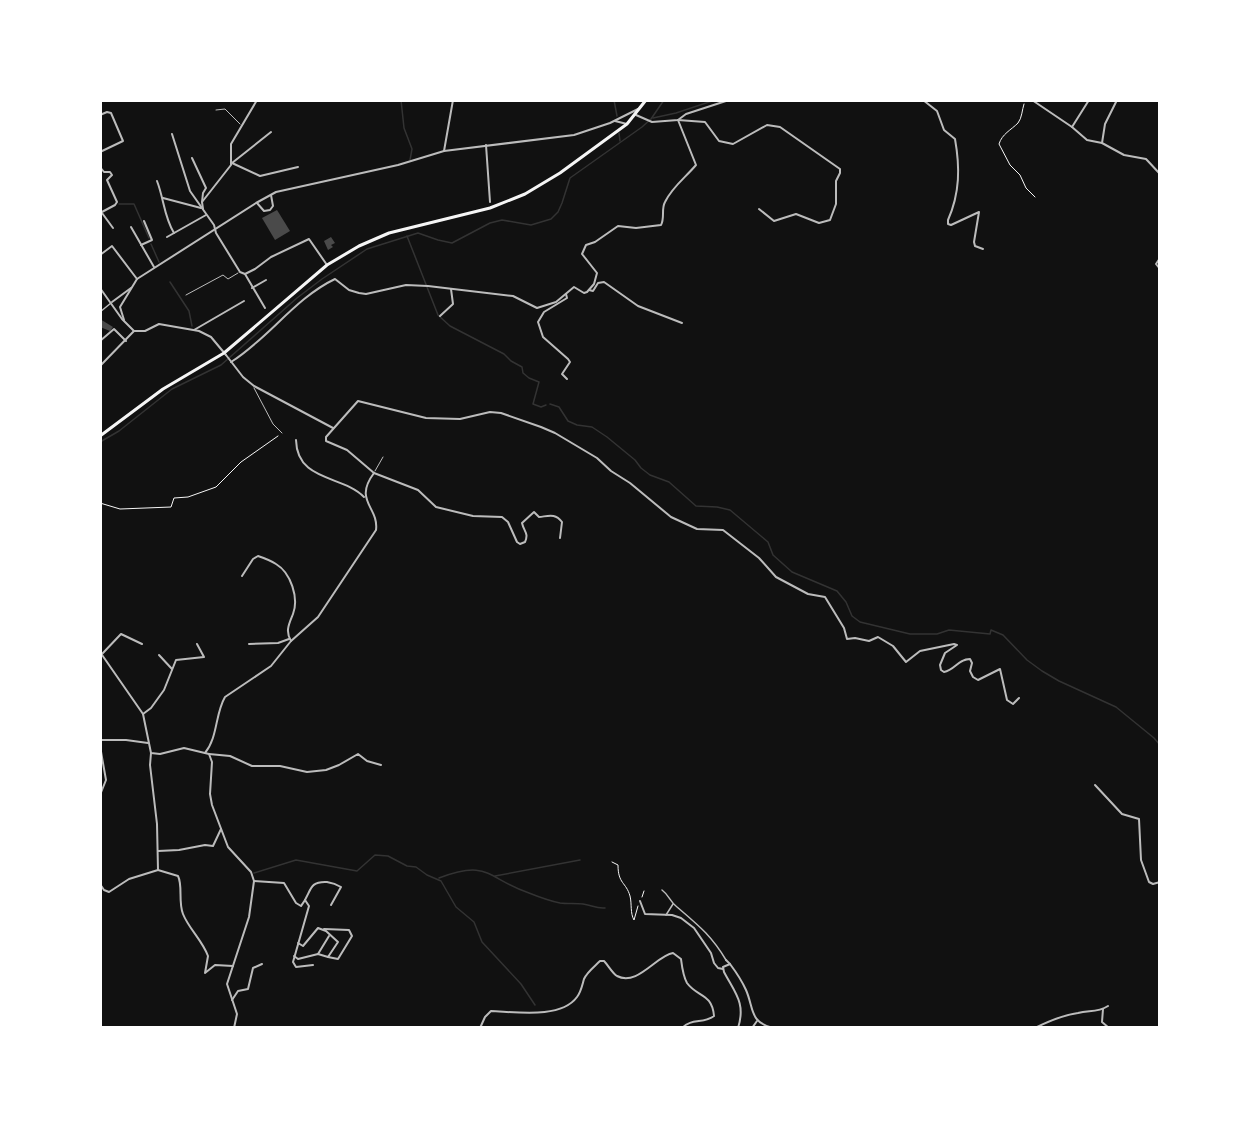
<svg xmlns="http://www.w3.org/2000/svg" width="1260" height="1128" font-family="Quicksand,sans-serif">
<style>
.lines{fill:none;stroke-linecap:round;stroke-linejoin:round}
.stream{stroke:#333;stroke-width:1.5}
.building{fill:#4a4a4a}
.path{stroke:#f5f5f5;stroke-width:1}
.service{stroke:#bcbcbc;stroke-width:1}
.pedestrian{stroke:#bcbcbc;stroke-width:1.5}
.minor{stroke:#bcbcbc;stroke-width:2}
.tertiary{stroke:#bcbcbc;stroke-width:2}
.secondary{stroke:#f5f5f5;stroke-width:3}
</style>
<rect width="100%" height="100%" fill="#111"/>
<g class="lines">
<g class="stream">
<polyline points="401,100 404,128 412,149 410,160"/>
<polyline points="614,100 617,116"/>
<polyline points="653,118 676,113 715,100"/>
<polyline points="619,133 620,141"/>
<polyline points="119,204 134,204 149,238"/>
<polyline points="407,236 438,315 450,326 504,354 511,361 522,367 523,373 529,378 539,382 533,404 541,407 546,405"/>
<polyline points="151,244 159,262"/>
<polyline points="170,282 189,311 192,326"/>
<polyline points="550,404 559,407 568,421 577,425 592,427 607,437 635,460 641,468 650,475 669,482 696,506 717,507 730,510 768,542 773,555 792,572 837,591 846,602 852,616 860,622 910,634 937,634 949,630 990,634 991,630 1003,635 1027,660 1042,671 1059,681 1116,707 1154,738 1160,745"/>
<polyline points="100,442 119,431 172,389 221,365 297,298 322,279 367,249 418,233 438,240 452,243 490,223 502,220 531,225 551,219 558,212 562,203 570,178 642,127 651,119 664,100"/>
<polyline points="254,873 296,860 357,871 375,855 388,856 407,866 416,867 427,875 441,881 456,907 474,922 482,942 521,984 535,1005"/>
<polyline points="495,876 580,860"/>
<path d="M439 878C489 859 486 878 529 893 539 897 550 901 560 903 568 904 575 903 583 904 591 905 597 909 605 908"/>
</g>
</g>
<g class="building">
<polygon points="277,210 290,231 275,240 262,218"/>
<polygon points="331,237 335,243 331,245 333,247 328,250 324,241"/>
<polygon points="100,319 113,327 110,331 100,327"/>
</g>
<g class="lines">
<g class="path">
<path d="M1024 104C1022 110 1022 118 1018 123 1011 130 1002 134 999 144L1010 165 1020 175 1026 188 1035 197"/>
<polyline points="100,503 120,509 171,507 174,498 188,497 216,487 241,462 278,436"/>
<path d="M612 862 618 865C618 884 626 882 630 896 632 904 630 913 634 920L638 906"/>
<polyline points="642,897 644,891"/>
</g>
<g class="service">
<polyline points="216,110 225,109 240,124"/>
<polyline points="186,295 223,275 228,279 238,273"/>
<polyline points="254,388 273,424 282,433"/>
<polyline points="375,471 383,457"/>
</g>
<g class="pedestrian">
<polyline points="100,312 111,303"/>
<path d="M662 890C670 896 670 902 677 907 698 925 711 935 726 960"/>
<polyline points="666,915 673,904"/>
</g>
<g class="minor">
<path d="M923 100 937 111 944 130 955 139C960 167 960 193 948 220V224L951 225 979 212 974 242 975 246 983 249"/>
<polyline points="1024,100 1027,100"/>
<polyline points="1032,100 1072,127 1087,140 1102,143"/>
<polyline points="1117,100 1105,124 1102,143 1124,155 1146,159 1160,174"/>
<polyline points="100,115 107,112 111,113 123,141 100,152"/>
<polyline points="636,115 652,122 678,120 686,114 729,100"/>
<polyline points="678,120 705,122 719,141 733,144 767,125 780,127 840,169 840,173 836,181 836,204 830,220 819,223 796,214 774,221 759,209"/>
<polyline points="1072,127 1089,100"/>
<polyline points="271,132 232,163 260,176 298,167"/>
<polyline points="172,134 190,191 214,225 216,233 240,272 245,274 265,308"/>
<polyline points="486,145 490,202"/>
<polyline points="444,151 453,100"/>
<polyline points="192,158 206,188 203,193 202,202"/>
<polyline points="100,167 104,172 110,172 112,175 107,180 117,202 115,205 100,213"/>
<path d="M157 181C164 199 164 217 174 233"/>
<polyline points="163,198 201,208"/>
<polyline points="203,209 202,202 231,165 231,144 257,100"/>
<polyline points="102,213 113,228"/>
<polyline points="131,227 154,267"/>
<polyline points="167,237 206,215"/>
<polyline points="141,245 152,240 144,221"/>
<polyline points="100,255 112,246 137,279"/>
<polyline points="1160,258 1156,264 1160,269"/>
<polyline points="245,274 255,269 271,257 309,239 327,265"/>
<polyline points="252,288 266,280"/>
<polyline points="589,290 593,291 598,283 604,282 638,306 682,323"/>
<polyline points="566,294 567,298 544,312 538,322 543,337 568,359 570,362 562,374 567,379"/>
<polyline points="440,316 453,304 451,289"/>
<polyline points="194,330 244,301"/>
<polyline points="100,341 114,329 126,341"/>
<polyline points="226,355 243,377 254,386 333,428"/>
<path d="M231 362C268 339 295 298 335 279L349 290 359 293 366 294 406 285 428 286 513 296 537 308 556 302 574 287 584 293 587 292 594 284 597 273 582 254 586 245 595 242 618 226 636 228 661 225C665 218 661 209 665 202 672 187 686 177 696 165L678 120"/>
<path d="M296 440C297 482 343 475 364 497"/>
<path d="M560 538 562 522C555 513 549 516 539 517L534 512 522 523C524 532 529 533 525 542L520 544 517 542 508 522 502 517 473 516 436 507 418 490 374 473 347 450 326 441V437L358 401 426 418 460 419 490 412 501 413 541 427 555 433 597 458 611 471 630 483 671 517 697 529 723 530 759 558 776 577 808 594 825 597 844 628 847 639 855 638 869 641 878 637 893 646 906 662 920 651 954 644 957 645 945 653 940 665 941 670 944 672C955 670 958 659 970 659L972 663 970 671 973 677 978 680 1000 669 1007 700 1013 704 1019 698"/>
<path d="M242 576 253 559 258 556C264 558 270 560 276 564 291 573 299 598 293 614 289 624 285 631 291 641"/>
<polyline points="249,644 278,643 289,639"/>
<polyline points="102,654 121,634 142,644"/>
<polyline points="159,655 172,669"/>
<polyline points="143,714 151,708 164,690 176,660 204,657 197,644"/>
<polyline points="100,740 126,740 148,743"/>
<polyline points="100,746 106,780 100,795"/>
<path d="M205 753C218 737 215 714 225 697L271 666 291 641 318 617 376 530C379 507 353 501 374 473"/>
<polyline points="209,754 230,756 252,766 280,766 307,772 326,770 339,765 358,754 367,761 381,765"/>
<polyline points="1095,785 1122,814 1139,819 1141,860 1149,882 1153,884 1160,882"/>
<polyline points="158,851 179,850 205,845 213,846 221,829"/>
<path d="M158 870 178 876C183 886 178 901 183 914 189 929 202 940 208 956L205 973 215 965 233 966"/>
<path d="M254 881 284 883 296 903 301 906C312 893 307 881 327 882 333 883 336 884 341 887L331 905"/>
<polyline points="100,884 104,890 109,892 129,879 158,870 157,824 150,765 151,753"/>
<polyline points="305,900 309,906 293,962 296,967 313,965"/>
<polyline points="640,901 645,914 672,915 681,918 694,928 711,953 714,963 718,968 723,969"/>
<polyline points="324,929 349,930 352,936 338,959 328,957"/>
<polyline points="318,954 329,936"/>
<polyline points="294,956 298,959 318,954 328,957 338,942 326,931 318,928 303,946 298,943"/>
<polyline points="726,960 730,964"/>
<polyline points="232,1000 238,991 248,989 253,968 262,964"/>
<polyline points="1103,1009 1102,1022 1109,1028"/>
<polyline points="752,1028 757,1021"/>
<path d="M1035 1028C1049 1021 1063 1015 1078 1013 1089 1010 1097 1013 1108 1006"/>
</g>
<g class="tertiary">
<polyline points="615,121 627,124"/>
<polyline points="257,203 264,211 270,210 273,206 271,195"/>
<polyline points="100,288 122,319 134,331"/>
<polyline points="112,302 131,288"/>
<polyline points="124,320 120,307 137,279 256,203 276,192 398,165 444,151 574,135 610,123 638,109"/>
<polyline points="134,331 145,331 159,324 199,331 211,337 226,355"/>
<polyline points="100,366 134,331"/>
<polyline points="100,652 143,714 151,753 160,754 184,748 209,754 212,762 210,794 212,805 228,847 251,872 254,881 249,917 227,984 237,1014 234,1028"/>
<polyline points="119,1028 148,1028"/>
<polyline points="177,1028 201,1028"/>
<path d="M480 1028 485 1017 491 1011C516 1012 561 1019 577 997 581 992 582 986 584 979 587 972 594 967 600 961H604C608 965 612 973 617 976 637 987 657 955 673 953L681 959C682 967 683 976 687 983 697 997 712 993 714 1016 704 1024 691 1018 682 1028"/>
<path d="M738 1028C746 1003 735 993 724 972L723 967 730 964C736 972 742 981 746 990 754 1008 749 1022 773 1028"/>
</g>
<polyline class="secondary" points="100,436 163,389 224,353 327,265 359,246 389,233 490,208 525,194 560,173 627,124 646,100"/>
</g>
<rect width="1260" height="1128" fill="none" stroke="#ffffff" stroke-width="204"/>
</svg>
